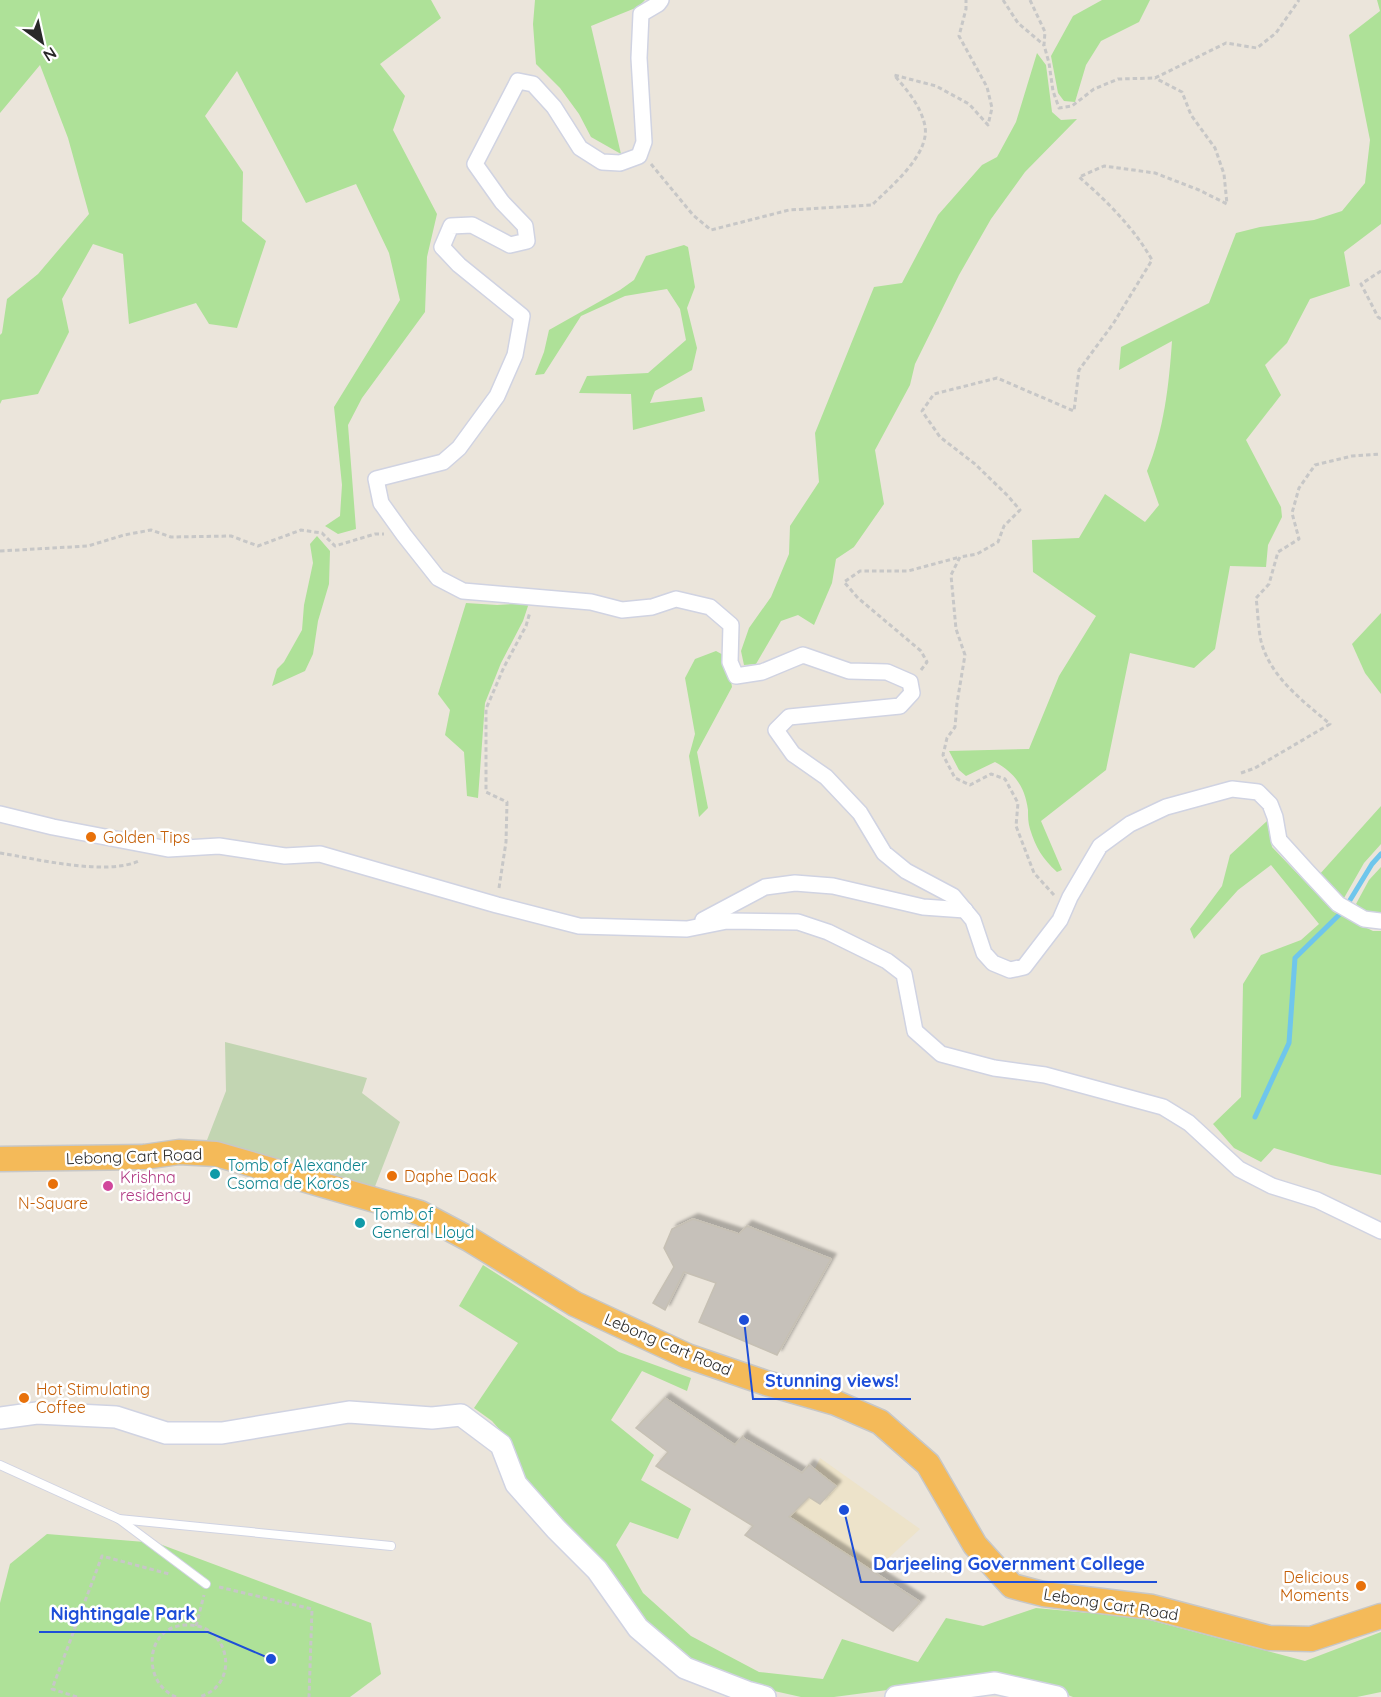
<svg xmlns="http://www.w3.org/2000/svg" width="1381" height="1697" font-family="Quicksand,sans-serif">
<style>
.education{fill:#ede3ca}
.green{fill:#aee198}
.cemetery{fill:#c2d5b2}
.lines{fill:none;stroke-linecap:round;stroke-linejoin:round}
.stream{stroke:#6fc6ec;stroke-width:5}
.building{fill:#c6c1ba;stroke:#c6c0b4;stroke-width:1.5;filter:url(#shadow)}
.service-casing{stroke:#d0d3e2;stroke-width:10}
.minor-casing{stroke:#d0d3e2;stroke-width:18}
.secondary-casing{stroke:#d0d3e2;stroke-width:24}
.trunk-casing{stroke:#c7c7c7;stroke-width:27}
.path{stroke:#c7c7c7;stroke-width:3;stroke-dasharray:4.5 3;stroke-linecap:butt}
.service{stroke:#fff;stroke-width:8}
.minor{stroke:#fff;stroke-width:15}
.secondary{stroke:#fff;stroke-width:21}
.trunk{stroke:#f4ba59;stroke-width:24}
.food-dot{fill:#e8710a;stroke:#fff;stroke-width:2}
.culture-dot{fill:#0f9aa8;stroke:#fff;stroke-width:2}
.hotel-dot{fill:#d1479c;stroke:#fff;stroke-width:2}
.labels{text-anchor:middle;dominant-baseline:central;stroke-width:5;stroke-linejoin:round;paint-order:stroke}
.food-label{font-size:16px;fill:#c56008;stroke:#fff;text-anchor:start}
.street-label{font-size:16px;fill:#292929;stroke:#fff}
.culture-label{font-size:16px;fill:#0d838f;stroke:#fff;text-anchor:start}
.hotel-label{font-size:16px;fill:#b23c85;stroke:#fff;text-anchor:start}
.leader{fill:none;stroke:#1d4ed8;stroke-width:2}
.callout-dot{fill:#1d4ed8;stroke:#fff;stroke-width:2}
.callout-label{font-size:18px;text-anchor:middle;font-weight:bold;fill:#1d4ed8;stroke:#fff;stroke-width:5;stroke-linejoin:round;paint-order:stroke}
</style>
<defs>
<filter id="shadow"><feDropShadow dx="5" dy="-5" stdDeviation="1.5" flood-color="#0004"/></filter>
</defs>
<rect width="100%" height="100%" fill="#ebe5db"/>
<polygon class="education" points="820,1458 920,1529 873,1572 789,1517 809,1497 820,1504 836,1486 815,1469"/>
<g class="green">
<polygon points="0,0 431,0 441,18 380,64 405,96 393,130 437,214 427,257 425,312 362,398 348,425 356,529 338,534 325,526 340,516 342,485 334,407 400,300 389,253 356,184 306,203 237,71 205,116 243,172 242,221 266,241 237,328 209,324 196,303 129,324 123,254 93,244 62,299 69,332 38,394 2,400 0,404 0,335 2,333 7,299 38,274 89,214 68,138 40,65 0,113"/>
<polygon points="535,0 645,0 638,7 591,26 621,154 591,137 579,114 560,88 536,64 533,24"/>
<polygon points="1102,0 1150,0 1139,22 1101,41 1086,65 1075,102 1064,101 1058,93 1051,56 1073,16"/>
<path d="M1377 0H1381V224L1344 252 1350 286 1310 299 1287 343 1265 365 1281 395 1246 440 1281 507 1282 517 1268 545 1266 567 1230 566 1215 649 1194 668 1130 653 1106 770 1041 821 1062 870 1057 872C1042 858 1036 848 1030 829 1028 823 1028 816 1028 810 1025 787 1015 773 995 762L966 776 959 770 949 751 1029 749 1059 676 1096 616 1033 572 1032 540 1079 538 1105 494 1145 522 1159 505 1147 471C1164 430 1169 385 1172 341L1119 370 1121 347 1209 303 1236 233 1260 227 1314 220 1342 211 1365 183 1370 140 1349 35 1380 11Z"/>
<polygon points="1037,53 1046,65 1052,112 1061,120 1077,119 1025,172 991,219 959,275 915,364 910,385 875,450 884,504 854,547 836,559 832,583 814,625 798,615 781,621 756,664 744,665 741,651 749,628 771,597 789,554 790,526 819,482 815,433 874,287 902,283 938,215 982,165 997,157 1016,122"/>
<polygon points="684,245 688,247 695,287 687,308 697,348 692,370 655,391 650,403 702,397 705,411 633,430 631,394 579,393 587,376 648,373 686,340 680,309 667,289 625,296 581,316 544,374 535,375 544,352 549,330 620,290 634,280 646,256"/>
<polygon points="317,536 330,551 329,584 318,621 313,654 305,671 272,686 277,669 284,662 302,630 304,605 313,563 310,544"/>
<polygon points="466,603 497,605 529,603 523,621 501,663 485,703 478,798 467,796 464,752 445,735 450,710 438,694"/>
<polygon points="1381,613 1381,694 1365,673 1352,644"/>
<polygon points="716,651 727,657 732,687 697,752 708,808 699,817 689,756 695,734 685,678 695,659"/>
<polygon points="1381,806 1381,844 1364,863 1344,898 1319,875"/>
<polygon points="1267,821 1272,847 1334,912 1373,931 1381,931 1381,1175 1331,1165 1274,1148 1261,1162 1234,1148 1213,1124 1241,1097 1243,984 1261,955 1301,940 1319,924 1271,865 1238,890 1194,939 1190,929 1222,886 1230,855"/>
<polygon points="1381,867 1381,914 1379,914 1363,910 1356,904 1369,880"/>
<polygon points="483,1265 619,1352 691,1378 687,1391 642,1371 611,1420 654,1455 641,1480 691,1509 678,1539 630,1522 616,1545 643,1593 691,1636 759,1672 823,1679 842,1639 918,1662 946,1618 983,1626 1036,1608 1142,1618 1305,1661 1381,1632 1381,1692 1357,1697 1073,1697 1058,1691 994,1676 834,1697 801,1697 743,1684 686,1659 641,1622 521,1478 512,1444 492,1421 474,1408 518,1343 459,1306"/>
<polygon points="47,1534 157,1543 371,1623 381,1674 350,1697 0,1697 0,1603 10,1564"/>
</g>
<polygon class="cemetery" points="225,1042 367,1078 362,1093 400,1122 374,1189 289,1166 207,1140 226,1091"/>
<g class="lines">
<polyline class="stream" points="1255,1117 1289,1043 1295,958 1344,910 1372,864 1381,854"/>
</g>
<g class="building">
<polygon points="693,1219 739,1234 747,1226 831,1259 777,1355 699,1322 716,1283 684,1272 665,1310 653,1303 674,1267 664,1248 672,1229"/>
<polygon points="665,1398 735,1445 743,1436 743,1438 802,1473 809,1465 836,1486 820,1504 809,1497 789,1517 920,1602 893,1631 745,1535 753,1526 656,1466 668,1452 636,1428"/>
</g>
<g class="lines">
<defs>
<g id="service">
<polyline points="0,1465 119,1519 206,1584"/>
<polyline points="119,1519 391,1546"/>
</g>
<g id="minor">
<polyline points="661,0 658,4 641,14 639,58 644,142 639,156 620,163 602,162 580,148 554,107 533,84 518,81 475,164 502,202 525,226 527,241 510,245 472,225 451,226 442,247 459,265 522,316 515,355 497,396 459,448 443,462 376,479 381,503 404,535 438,578 463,591 591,602 622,610 652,607 676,599 710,607 731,625 730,662 736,676 762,672 803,655 849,671 887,672 910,682 912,693 900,706 789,717 776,730 793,754 826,777 860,813 884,853 906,871 953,896 973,920 984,953 993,963 1010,970 1024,967 1060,920 1070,897 1100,846 1130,824 1166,807 1232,789 1258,792 1270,804 1275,817 1279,840 1308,872 1338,904 1364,919 1381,921"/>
<polyline points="0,814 53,827 168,849 219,846 285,856 320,854 497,905 579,926 687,929 727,921 798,922 828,932 887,961 904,974 915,1031 941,1054 994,1068 1045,1075 1163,1107 1189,1123 1239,1169 1272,1186 1317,1200 1381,1231"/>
<polyline points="703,920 765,887 795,883 833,886 923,907 965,910"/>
</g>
<g id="secondary">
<polyline points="0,1418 37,1413 116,1417 166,1433 222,1433 349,1412 432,1418 461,1415 501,1445 516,1484 556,1529 597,1570 638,1628 685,1668 747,1692 765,1697"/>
<polyline points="896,1697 995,1683 1057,1697"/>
</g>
<polyline id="trunk" points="0,1159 144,1157 179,1152 216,1154 420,1213 469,1239 575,1304 687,1356 766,1383 836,1403 880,1422 928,1464 975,1545 1012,1586 1043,1594 1152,1607 1269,1638 1311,1639 1381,1616"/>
</defs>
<use href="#service" class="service-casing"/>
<use href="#minor" class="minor-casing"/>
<use href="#secondary" class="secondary-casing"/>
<use href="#trunk" class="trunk-casing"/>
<g class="path">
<polyline points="1003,0 1018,23 1044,45"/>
<polyline points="1030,0 1045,32 1044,45 1049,63 1053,91 1059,108 1072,106 1094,89 1118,79 1155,78 1226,43 1257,48 1276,33 1299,0"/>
<path d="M651 164 693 215 711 230 789 210 872 205C890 187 930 155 925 126 921 106 907 90 894 75L936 86 969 104 988 125 992 108 987 87 959 36 966 9V0"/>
<polyline points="1381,271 1361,284 1378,317 1381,319"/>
<polyline points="0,551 88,546 124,535 151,530 171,537 231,536 258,546 301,530 322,533 335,546 375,534 384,534"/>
<polyline points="921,670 927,662 921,651 858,598 844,582 860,571 908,571 960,557"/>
<path d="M1241 773 1255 768 1330 724C1303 701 1270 677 1261 641 1258 627 1258 612 1256 598L1269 584 1278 552 1299 539 1292 513 1299 488 1315 465 1352 456 1381 454"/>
<path d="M0 853C37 859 105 876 139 861"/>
<polyline points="499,888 506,842 507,802 486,792 486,709 504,667 526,626 530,612"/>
<path d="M1054 895 1034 873 1016 826 1018 803 1005 779 991 774 970 785 955 778 943 755 947 738 955 727 957 703 965 655 956 629 951 575 960 557 977 554 998 542 1004 526 1020 510 1008 496 975 464 940 437 922 411 934 394 997 378 1074 411 1079 370 1113 324 1152 260C1134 228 1107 201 1079 177L1104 166 1155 173 1199 190 1227 204 1224 174 1215 148 1191 115 1182 92 1155 78"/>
<polyline points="219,1587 312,1609 309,1697"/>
<polyline points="196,1626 204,1595"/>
<polyline points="77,1697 52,1689 102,1556 169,1574"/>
<path d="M176 1697C141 1682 145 1627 185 1625 230 1622 242 1685 199 1697"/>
</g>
<use href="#service" class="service"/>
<use href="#minor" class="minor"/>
<use href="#secondary" class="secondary"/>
<use href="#trunk" class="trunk"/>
</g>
<g class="food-dot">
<circle cx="91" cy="837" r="6"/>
<circle cx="392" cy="1176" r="6"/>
<circle cx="53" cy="1184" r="6"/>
<circle cx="24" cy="1398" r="6"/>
<circle cx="1361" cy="1586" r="6"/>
</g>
<g class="culture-dot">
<circle cx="215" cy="1174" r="6"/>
<circle cx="360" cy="1223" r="6"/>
</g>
<circle class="hotel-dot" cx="108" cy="1186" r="6"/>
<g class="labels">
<g class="food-label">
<text x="103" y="837">Golden Tips</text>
<text x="404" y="1176">Daphe Daak</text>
<text x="53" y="1203" text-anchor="middle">N-Square</text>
<text x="36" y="1389">Hot Stimulating<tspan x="36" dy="18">Coffee</tspan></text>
<text x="1349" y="1577" text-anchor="end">Delicious<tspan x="1349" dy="18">Moments</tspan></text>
</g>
<g class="street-label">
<text transform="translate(134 1156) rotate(-2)">Lebong Cart Road</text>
<text transform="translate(668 1344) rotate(23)">Lebong Cart Road</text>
<text transform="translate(1111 1604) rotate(9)">Lebong Cart Road</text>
</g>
<g class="culture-label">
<text x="227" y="1165">Tomb of Alexander<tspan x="227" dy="18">Csoma de Koros</tspan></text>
<text x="372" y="1214">Tomb of<tspan x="372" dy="18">General Lloyd</tspan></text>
</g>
<g class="hotel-label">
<text x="120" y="1177">Krishna<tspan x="120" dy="18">residency</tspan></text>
</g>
</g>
<path class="leader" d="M744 1320L753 1399H911M844 1510L861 1582H1157M271 1659L208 1632H39"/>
<g class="callout-dot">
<circle cx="744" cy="1320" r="6"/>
<circle cx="844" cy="1510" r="6"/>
<circle cx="271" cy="1659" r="6"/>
</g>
<g class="callout-label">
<text x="832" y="1387">Stunning views!</text>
<text x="1009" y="1570">Darjeeling Government College</text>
<text x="123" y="1620">Nightingale Park</text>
</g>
<g transform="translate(42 42) rotate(147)" stroke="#ffffff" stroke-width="4.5" paint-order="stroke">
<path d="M0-4.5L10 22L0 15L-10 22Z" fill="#292929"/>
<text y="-9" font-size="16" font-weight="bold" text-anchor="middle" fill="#292929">N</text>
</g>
</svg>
